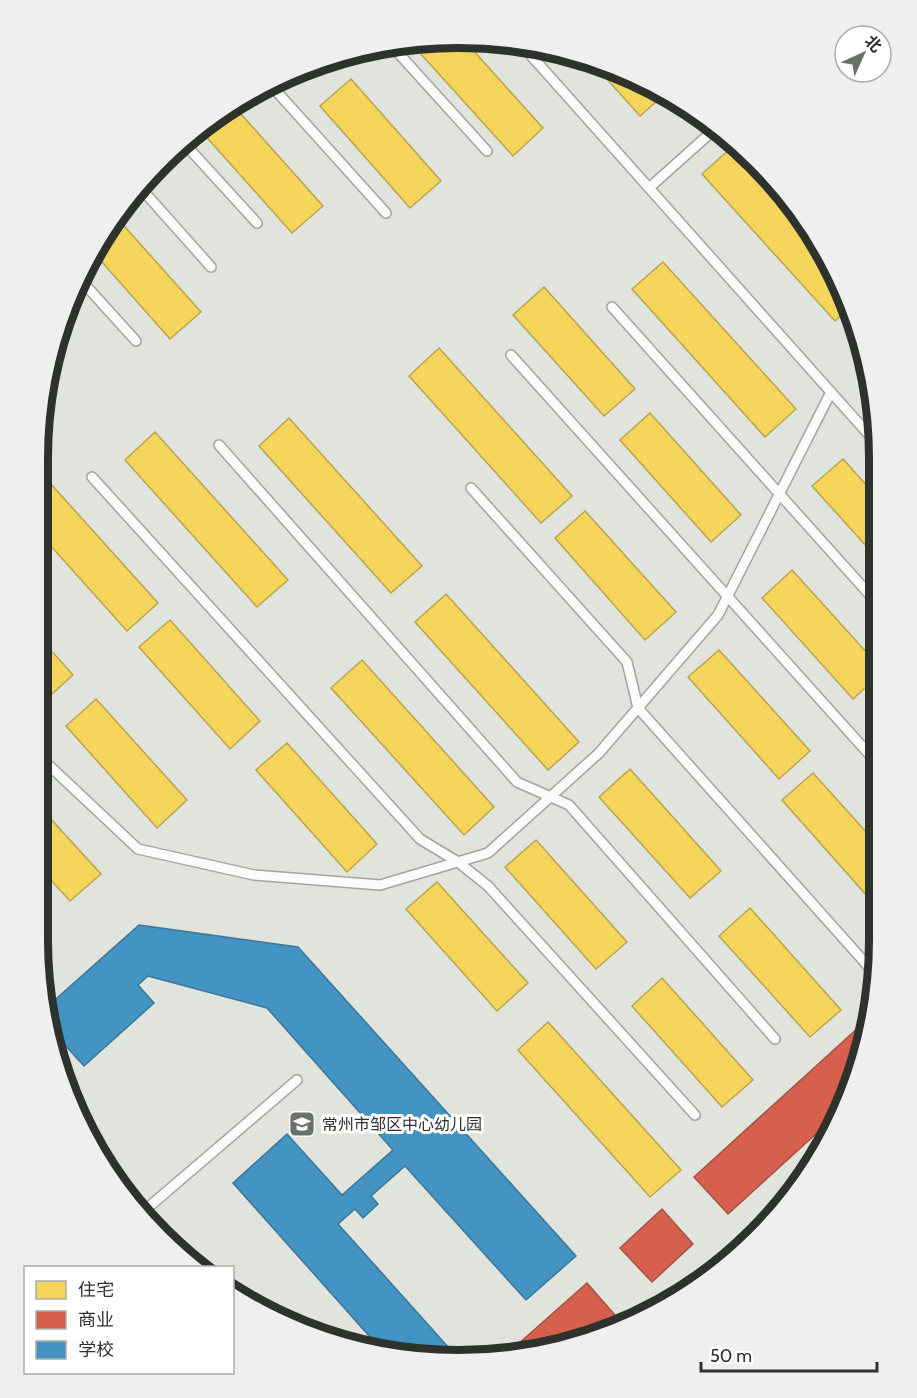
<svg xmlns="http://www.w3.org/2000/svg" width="917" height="1398" font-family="Cabin,'Noto Sans SC',sans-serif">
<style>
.homes{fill:#f6d55c;stroke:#baa44e;stroke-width:1.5}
.shops{fill:#d6604d;stroke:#a45243;stroke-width:1.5}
.schools{fill:#4393c3;stroke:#3d7696;stroke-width:1.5}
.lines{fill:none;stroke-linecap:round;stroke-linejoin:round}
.lane-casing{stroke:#a2a6a0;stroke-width:12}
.lane{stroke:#fafbfa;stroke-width:9}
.labels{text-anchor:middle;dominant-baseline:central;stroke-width:6;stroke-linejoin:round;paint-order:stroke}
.poi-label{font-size:16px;fill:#2e322c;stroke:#fff;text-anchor:start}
.rim{fill:none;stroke:#2e322c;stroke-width:8}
</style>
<rect width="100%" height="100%" fill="#e0e4dc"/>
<g class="homes">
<polygon points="431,38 463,39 543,128 513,156 410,42"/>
<polygon points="588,58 593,60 666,93 640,116"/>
<polygon points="351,79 441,181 410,208 320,106"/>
<polygon points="233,105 323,206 292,233 201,131"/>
<polygon points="733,146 813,235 836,272 849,308 835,321 702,174"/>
<polygon points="117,218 201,312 170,339 94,253"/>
<polygon points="663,262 796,409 765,437 632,289"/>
<polygon points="544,287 635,389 604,416 513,315"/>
<polygon points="439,348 572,496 541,523 409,376"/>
<polygon points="650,413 741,515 711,542 620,440"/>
<polygon points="289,418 422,566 391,593 259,446"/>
<polygon points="155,432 288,580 257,607 125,460"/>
<polygon points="843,459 878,498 878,559 812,486"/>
<polygon points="41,473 158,603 127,631 40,534"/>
<polygon points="585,511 676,612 645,640 555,538"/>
<polygon points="792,570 878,665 877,677 853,699 762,598"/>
<polygon points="446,594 579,742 548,770 415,622"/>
<polygon points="170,620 260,721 230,749 139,647"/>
<polygon points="40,638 73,675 42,703 39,700"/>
<polygon points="719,650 810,751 779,779 688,677"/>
<polygon points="362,660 494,807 464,835 331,688"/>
<polygon points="96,699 187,800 157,828 66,726"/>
<polygon points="877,717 877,736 868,726"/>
<polygon points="287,743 377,844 347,872 256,770"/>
<polygon points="630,769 721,871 690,898 599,797"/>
<polygon points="813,773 877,844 876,906 782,800"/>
<polygon points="38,805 101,874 70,901 38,866"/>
<polygon points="536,840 627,942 596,969 505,867"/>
<polygon points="437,882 528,983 497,1011 406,909"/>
<polygon points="750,908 841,1010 810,1037 719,936"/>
<polygon points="662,978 753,1080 722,1107 632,1006"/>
<polygon points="548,1022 681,1170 650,1197 518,1050"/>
</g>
<g class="shops">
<polygon points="870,1017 847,1101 841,1111 728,1214 694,1177"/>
<polygon points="662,1209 693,1244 652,1282 620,1248"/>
<polygon points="587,1283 621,1322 568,1346 507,1354"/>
</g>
<polygon class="schools" points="139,925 298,947 576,1256 526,1300 405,1166 371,1196 378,1204 363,1218 355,1209 338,1224 458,1358 455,1360 379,1347 233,1183 287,1134 342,1195 393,1150 267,1008 148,976 138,985 154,1003 84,1066 53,1032 48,1006"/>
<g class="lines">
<defs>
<g id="lane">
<polyline points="519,42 879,446"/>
<polyline points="391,45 487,151"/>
<polyline points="269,83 386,213"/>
<polyline points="183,142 257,223"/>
<polyline points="139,186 211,267"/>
<polyline points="649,188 716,128"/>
<polyline points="79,278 136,341"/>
<polyline points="612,307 878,604"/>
<polyline points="511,355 877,763"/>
<polyline points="219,445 517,782 569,805 775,1039"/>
<polyline points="92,477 420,839 458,862 488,886 695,1115"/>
<polyline points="471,488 627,662 638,708 876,975"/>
<polyline points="39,756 138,849 254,875 380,885 488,853 599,753 718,615 831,392"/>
<polyline points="144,1211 297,1080"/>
</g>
</defs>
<use href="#lane" class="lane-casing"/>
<use href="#lane" class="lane"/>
</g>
<defs>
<symbol id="school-square" viewBox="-11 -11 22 22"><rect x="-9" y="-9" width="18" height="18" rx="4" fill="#6c706a" stroke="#fff"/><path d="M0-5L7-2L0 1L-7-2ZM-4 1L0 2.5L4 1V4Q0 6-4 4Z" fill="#fff"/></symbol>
</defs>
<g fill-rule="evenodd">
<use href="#school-square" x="287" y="1109" width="30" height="30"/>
</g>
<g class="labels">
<g class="poi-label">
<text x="322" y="1124">常州市邹区中心幼儿园</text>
</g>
</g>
<path d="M0 0H917V1398H0ZM458 48H459A410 410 0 0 1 869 458V940A410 410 0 0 1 459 1350H458A410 410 0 0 1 48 940V458A410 410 0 0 1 458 48Z" fill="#eeefee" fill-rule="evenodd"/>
<path class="rim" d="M458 48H459A410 410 0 0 1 869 458V940A410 410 0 0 1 459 1350H458A410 410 0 0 1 48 940V458A410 410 0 0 1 458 48Z"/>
<rect x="24" y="1266" width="210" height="108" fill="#ffffff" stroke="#abadab" stroke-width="1.5"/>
<rect x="36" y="1281" width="30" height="18" fill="#f6d55c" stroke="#abadab" stroke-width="1.5"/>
<text x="78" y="1296" font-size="18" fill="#2e322c">住宅</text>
<rect x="36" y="1311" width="30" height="18" fill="#d6604d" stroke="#abadab" stroke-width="1.5"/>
<text x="78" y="1326" font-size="18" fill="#2e322c">商业</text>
<rect x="36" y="1341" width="30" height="18" fill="#4393c3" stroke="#abadab" stroke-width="1.5"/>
<text x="78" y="1356" font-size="18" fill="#2e322c">学校</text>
<g transform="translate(863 54) rotate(45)"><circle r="28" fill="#ffffff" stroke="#abadab" stroke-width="1.5"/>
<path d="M0-4.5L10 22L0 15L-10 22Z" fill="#6c706a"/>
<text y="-9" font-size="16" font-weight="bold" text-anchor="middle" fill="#2e322c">北</text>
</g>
<path d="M701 1362v9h176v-9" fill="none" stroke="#2e322c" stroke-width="3"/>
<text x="710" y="1362" font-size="18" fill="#2e322c" stroke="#ffffff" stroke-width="4.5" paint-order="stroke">50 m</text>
</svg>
